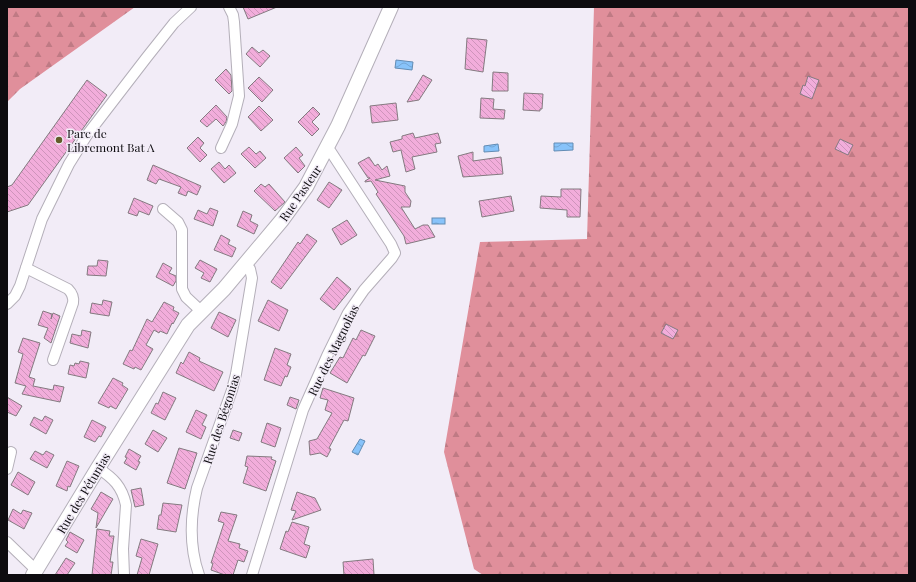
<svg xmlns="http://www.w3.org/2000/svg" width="916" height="582" font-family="'Playfair Display',serif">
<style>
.forest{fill:url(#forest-firs)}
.water{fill:url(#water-waves);stroke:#638cb4}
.building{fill:url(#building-back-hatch);stroke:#847a80}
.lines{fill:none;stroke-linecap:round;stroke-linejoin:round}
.street-casing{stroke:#b4afb9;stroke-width:12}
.secondary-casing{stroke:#b4afb9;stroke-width:16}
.street{stroke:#fff;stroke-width:10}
.secondary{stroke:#fff;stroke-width:14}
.poi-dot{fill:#625c29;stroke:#f2ecf7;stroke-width:1.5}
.labels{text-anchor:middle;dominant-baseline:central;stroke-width:3;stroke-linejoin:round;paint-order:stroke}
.poi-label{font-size:12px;fill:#0d0b0f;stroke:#f2ecf7;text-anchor:start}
.street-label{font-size:12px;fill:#0d0b0f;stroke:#f2ecf7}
</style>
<defs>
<pattern id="forest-firs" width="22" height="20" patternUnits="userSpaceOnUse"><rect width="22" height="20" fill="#e08f9b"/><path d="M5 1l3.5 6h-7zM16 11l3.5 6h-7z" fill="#bf7a84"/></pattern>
<pattern id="water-waves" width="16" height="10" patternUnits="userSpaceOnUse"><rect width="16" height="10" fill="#88c3fa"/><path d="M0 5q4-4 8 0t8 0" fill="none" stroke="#74a6d5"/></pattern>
<pattern id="building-back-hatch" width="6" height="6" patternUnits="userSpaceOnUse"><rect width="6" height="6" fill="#f2addb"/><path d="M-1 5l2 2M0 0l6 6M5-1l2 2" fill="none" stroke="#ce94bb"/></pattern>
</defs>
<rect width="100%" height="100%" fill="#f2ecf7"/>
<g class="forest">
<polygon points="7,7 135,7 20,89 7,102"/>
<polygon points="594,7 909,7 909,575 483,575 474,569 444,452 480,242 587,239"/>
</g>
<g class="water">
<polygon points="396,60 413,62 412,70 395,68"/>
<polygon points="554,143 573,143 573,150 554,151"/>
<polygon points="498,144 499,151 484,152 484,146"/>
<rect x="432" y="218" width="13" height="6"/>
<polygon points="360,439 365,441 358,455 352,452"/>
</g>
<g class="building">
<polygon points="243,7 277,7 248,19"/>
<polygon points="467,38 487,40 483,72 465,69"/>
<polygon points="252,47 259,53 263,50 270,56 260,67 246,54"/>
<polygon points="226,69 231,75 232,91 229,94 215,80"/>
<polygon points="493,72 508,73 508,91 492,91"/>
<polygon points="423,75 432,80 419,100 407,102"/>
<polygon points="808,76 819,80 812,99 800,94 803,85 805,86"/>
<polygon points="259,77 273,90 262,102 248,88"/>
<polygon points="87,80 107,95 28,205 7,212 7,187 12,185"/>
<polygon points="524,93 543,94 542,109 540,109 540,111 523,110"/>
<polygon points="481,98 494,99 493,109 505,110 504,119 480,118"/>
<polygon points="396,103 398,120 372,123 370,106"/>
<polygon points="216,105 227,117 226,122 223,126 216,119 207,127 200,121"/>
<polygon points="259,106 273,120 261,131 248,117"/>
<polygon points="313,107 320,114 312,122 319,129 312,136 298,122"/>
<polygon points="413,133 415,138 438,133 441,143 435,144 437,152 412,157 415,169 406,172 401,150 393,152 390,142 402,139 402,136"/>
<polygon points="198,137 204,143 200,148 207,155 200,162 187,148"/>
<polygon points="840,139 853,145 848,155 835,149"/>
<polygon points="249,147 256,154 260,151 266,158 255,168 241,154"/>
<polygon points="296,147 303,155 299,158 305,166 298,173 284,158"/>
<polygon points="473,152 473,161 501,157 503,174 463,177 458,156"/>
<polygon points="369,157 375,166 378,164 382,170 387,166 390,176 375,180 405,186 405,192 411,201 410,207 401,207 415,229 423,225 428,225 435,237 406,244 404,236 376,194 378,192 371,181 365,182 365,181 370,178 368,178 358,163"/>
<polygon points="219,162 225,169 229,165 236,173 224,183 211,169"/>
<polygon points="153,165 201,186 197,195 188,191 186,196 178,193 181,187 159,179 156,184 147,180"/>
<polygon points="329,182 342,190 329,208 317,200"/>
<polygon points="261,184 265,187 269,184 285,202 275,211 254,191"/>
<polygon points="561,189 581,189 580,217 567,217 567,210 540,208 541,196 561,197"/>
<polygon points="511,196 514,211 482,217 479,201"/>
<polygon points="134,198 153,206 149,215 139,211 137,216 128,213"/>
<polygon points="210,208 218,211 213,226 194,219 198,210 207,214"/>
<polygon points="243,211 252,215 250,221 258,225 254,234 237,226"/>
<polygon points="347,220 357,235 341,245 332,229"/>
<polygon points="307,234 317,241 281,289 271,282 298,242 300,244"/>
<polygon points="221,235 230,240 228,244 236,248 232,257 214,250"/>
<polygon points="98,260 108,261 106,276 87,275 88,266 97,266"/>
<polygon points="200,260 217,269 210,282 201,278 204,273 195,268"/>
<polygon points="163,263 172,268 169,273 176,276 176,281 173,286 156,277"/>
<polygon points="337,277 351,289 334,310 320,299"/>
<polygon points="103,300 112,302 109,316 90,313 92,303 102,305"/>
<polygon points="268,300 288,310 279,331 258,321"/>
<polygon points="164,302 174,307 173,310 179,313 173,324 172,323 167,334 160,331 159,333 154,330 146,345 153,349 141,370 135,367 134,369 123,364 130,350 132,351 147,319 152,322"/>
<polygon points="43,311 52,314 51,319 53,313 60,316 51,343 44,338 48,328 38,325"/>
<polygon points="219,312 236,320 228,337 211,328"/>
<polygon points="666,324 678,330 673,339 661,333"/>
<polygon points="82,330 91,332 88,348 70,343 72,334 81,336"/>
<polygon points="361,330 375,336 365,356 363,355 347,383 330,373 340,357 343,358 353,338 356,340"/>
<polygon points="23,338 40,343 29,377 35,379 33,386 53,390 54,385 64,387 60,402 22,394 26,386 15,383 23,354 18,352"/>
<polygon points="275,348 291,354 287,365 291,367 287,377 285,376 281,386 264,380"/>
<polygon points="189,352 200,358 199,361 223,372 214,391 176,373 181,362 183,364"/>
<polygon points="80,361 89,363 86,378 68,374 70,365 74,366 75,363 79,364"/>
<polygon points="113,378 123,383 122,385 128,389 116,409 110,406 109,408 98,403"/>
<polygon points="323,388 354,398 348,421 344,420 329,448 331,449 327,457 320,453 310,455 309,441 317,439 332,413 325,410 328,400 320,398"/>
<polygon points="163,392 176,398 165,420 151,413 156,403 158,404"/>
<polygon points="7,397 22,406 16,416 7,412"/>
<polygon points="290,397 299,400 296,409 287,405"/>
<polygon points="196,410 207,415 202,425 206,427 201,439 186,432"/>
<polygon points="45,416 53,420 46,434 30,425 34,417 42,421"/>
<polygon points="92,420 106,427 101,437 99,436 95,442 84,437"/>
<polygon points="267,423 281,428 275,447 261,442"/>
<polygon points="153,430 167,438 158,452 145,444"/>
<polygon points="233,430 242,433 239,441 230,438"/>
<polygon points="179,448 197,453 185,489 167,483"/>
<polygon points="129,449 141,456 138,461 140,462 136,470 124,463 127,458 125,457"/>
<polygon points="35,451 43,455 46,451 54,455 47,468 30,459"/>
<polygon points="247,456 272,457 271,459 276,461 266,491 243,483 248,467 245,466"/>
<polygon points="67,461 79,466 70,487 68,486 67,491 56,486"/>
<polygon points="18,472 35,482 28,495 11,485"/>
<polygon points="141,488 144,505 135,507 131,490"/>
<polygon points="101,492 113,499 96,528 98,513 91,509"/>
<polygon points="297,492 315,498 321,510 292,520 296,511 291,510"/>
<polygon points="163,503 182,505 176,532 157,529 159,515 161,515"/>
<polygon points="13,509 21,514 23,510 32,513 24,529 8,520"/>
<polygon points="221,512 237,515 228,541 240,544 239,548 248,551 244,562 238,560 233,575 225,575 211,570 213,563 211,563 224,523 218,521"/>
<polygon points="292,522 309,527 304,544 310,546 306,558 280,549 286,531 288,532"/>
<polygon points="97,529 110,531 109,536 114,536 110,562 113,562 111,575 92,575"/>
<polygon points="70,532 84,540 77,553 65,546 68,542 66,540"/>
<polygon points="141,539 158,544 149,575 137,575 142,558 136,556"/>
<polygon points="66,558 75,563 67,575 55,575"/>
<polygon points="373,559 374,575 344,575 343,562"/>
</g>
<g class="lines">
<defs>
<g id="street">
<polyline points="221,148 232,124 239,96 234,22 233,15 229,7"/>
<polyline points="163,209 178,222 182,230 182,289 186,297 201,311"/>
<path d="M26 268 68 289C72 293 74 297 73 303L53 360"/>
<polyline points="7,304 15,296 20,286 42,219 69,164 87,135 147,57 174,23 191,7"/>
<path d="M98 468C113 478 122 486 126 505L123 549 124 575"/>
<polyline points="7,469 11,452"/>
<polyline points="7,542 36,570"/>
<path d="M199 575C189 546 190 517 197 488L232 390 236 374 252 278 250 269 245 264"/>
<polyline points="252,575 303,410 327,356 348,313 364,290 392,258 395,253 391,244 331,152 327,149"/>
</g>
<polyline id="secondary" points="33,575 98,468 188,325 224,289 282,220 306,187 338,126 391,7"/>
</defs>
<use href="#street" class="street-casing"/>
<use href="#secondary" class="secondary-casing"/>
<use href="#street" class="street"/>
<use href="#secondary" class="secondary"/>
</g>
<circle class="poi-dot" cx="59" cy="140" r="4"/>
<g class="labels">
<g class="poi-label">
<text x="67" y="133">Parc de<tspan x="67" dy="14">Libremont Bat A</tspan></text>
</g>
<g class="street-label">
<text transform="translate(300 193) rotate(-56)">Rue Pasteur</text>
<text transform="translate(333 350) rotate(-64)">Rue des Magnolias</text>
<text transform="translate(221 419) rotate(-72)">Rue des Bégonias</text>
<text transform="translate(83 493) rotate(-59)">Rue des Pétunias</text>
</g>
</g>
<rect width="916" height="582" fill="none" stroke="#0d0b0f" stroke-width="16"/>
</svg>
